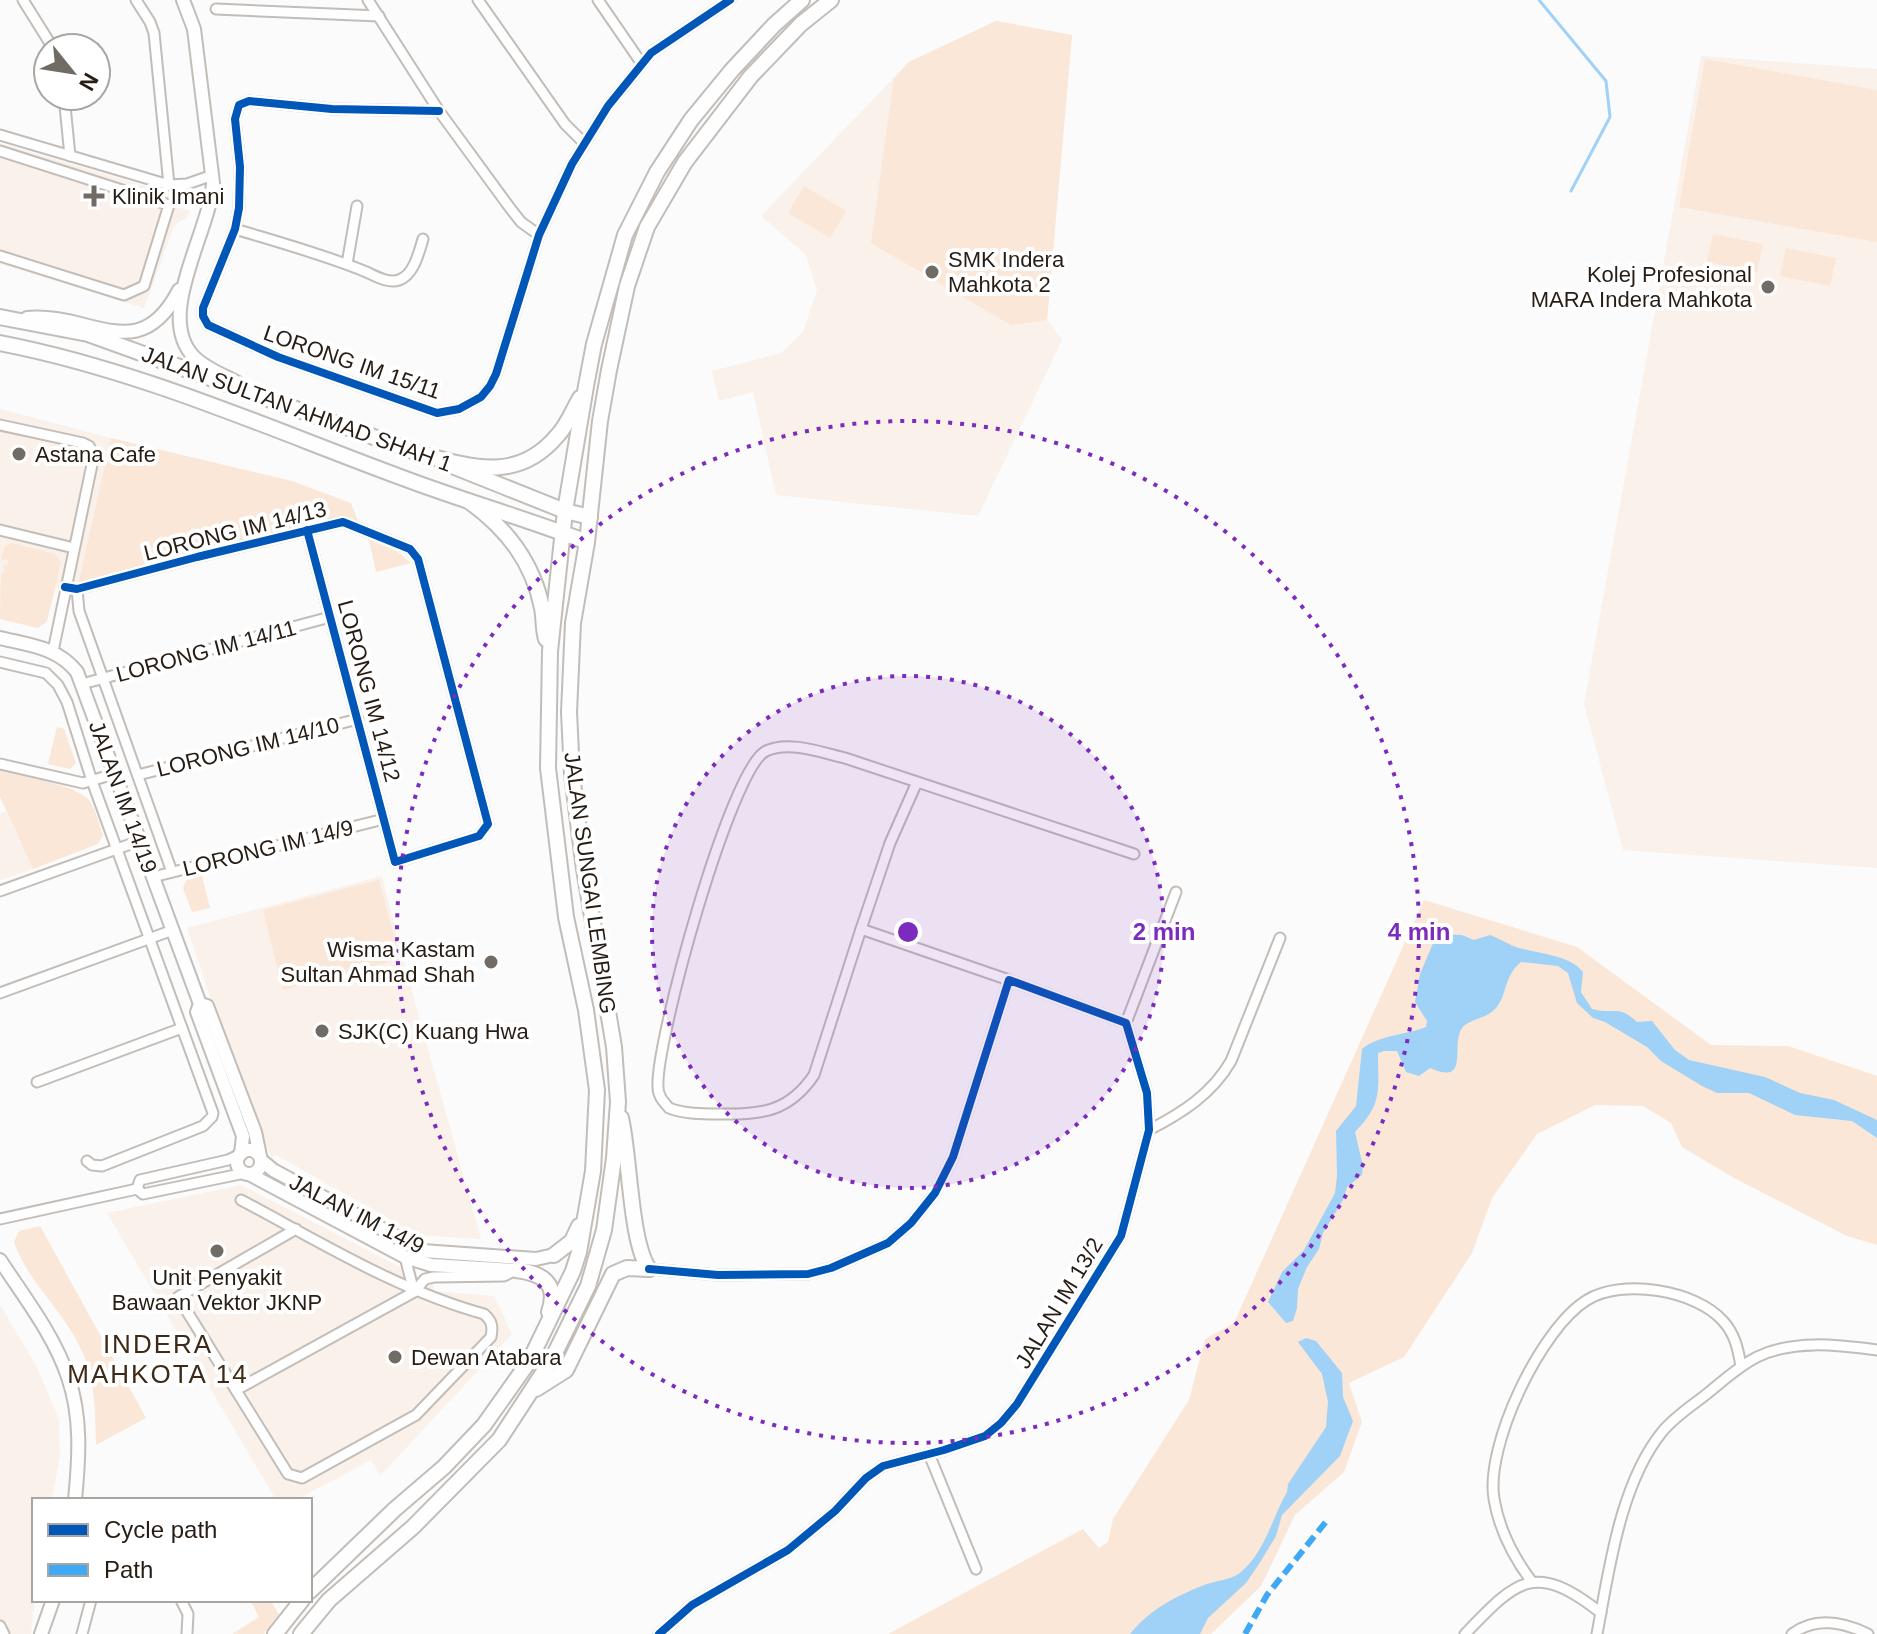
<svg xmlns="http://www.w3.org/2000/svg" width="1877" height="1634" font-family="Arial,sans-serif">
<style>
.built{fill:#f9f1ea}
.green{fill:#fae7d7}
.water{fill:#a0d1f7}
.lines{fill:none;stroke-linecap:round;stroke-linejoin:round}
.stream{stroke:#a0d1f7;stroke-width:3}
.minor-casing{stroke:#c2bdb8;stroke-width:13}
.tertiary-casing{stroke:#c2bdb8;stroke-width:16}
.secondary-casing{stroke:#c2bdb8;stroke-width:18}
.primary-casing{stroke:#c2bdb8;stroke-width:18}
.minor{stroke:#fefefe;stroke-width:9}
.tertiary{stroke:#fefefe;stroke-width:12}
.secondary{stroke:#fefefe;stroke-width:14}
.primary{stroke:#fefefe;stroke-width:14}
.quiet{stroke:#3fa9f5;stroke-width:6;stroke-dasharray:12 6;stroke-linecap:butt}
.cycleway-casing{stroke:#fff;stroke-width:13}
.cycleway{stroke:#0057b8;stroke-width:8}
.ring{fill:none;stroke:#7b2cbf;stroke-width:4;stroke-dasharray:4 8}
.poi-dot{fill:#716b65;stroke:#fff;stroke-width:3}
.labels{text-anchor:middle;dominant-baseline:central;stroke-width:8;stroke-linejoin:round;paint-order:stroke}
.poi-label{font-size:22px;fill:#271d14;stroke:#fff;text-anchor:start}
.street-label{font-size:22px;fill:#271d14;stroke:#fff}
.quarter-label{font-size:26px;letter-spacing:2px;fill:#3f2a17;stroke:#fff}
.centre{fill:#7b2cbf;stroke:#fff;stroke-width:4}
.ring-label{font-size:24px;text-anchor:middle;font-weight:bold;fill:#7b2cbf;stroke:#fff;stroke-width:8;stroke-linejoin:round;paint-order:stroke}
</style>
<rect width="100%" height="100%" fill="#fbfbfb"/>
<g class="built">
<polygon points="996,21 1072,35 1047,319 1062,340 978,516 776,495 753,392 719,401 712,371 781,353 803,332 817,290 806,255 761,216 909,62"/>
<polygon points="1701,56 1877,69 1877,868 1623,850 1584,704"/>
<polygon points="0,143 169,193 170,205 190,211 186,219 178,222 173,229 144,308 0,264"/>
<polygon points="0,409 111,438 77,589 56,587 47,621 38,628 0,619"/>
<polygon points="6,811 33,869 0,880 0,814"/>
<polygon points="382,876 403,959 481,1239 418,1235 276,1155 271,1157 233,1065 187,928"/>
<polygon points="241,1185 433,1284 434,1291 494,1296 512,1334 380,1476 371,1460 296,1500 276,1500 107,1213"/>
<polygon points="0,1305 37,1367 59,1420 60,1455 52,1500 34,1500 35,1600 31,1634 0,1634"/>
</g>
<g class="green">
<polygon points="996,21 1072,35 1047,320 1011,325 871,243 894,78 909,62"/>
<polygon points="1705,59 1877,90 1877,242 1679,207"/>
<polygon points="804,186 846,211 830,238 788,213"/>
<polygon points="1713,234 1763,244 1757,272 1707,262"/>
<polygon points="1786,248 1836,258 1830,286 1780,276"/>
<polygon points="111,438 292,481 351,503 361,529 343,522 77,589"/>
<polygon points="369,540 398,552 411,563 376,572"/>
<polygon points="11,543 55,554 61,562 47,621 38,628 0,619 1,574 5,572 3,566 8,564 7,559 1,560 5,546"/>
<polygon points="57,727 64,729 76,763 70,769 48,764"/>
<path d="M0 771C22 777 75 784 89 800 96 809 99 824 103 835L98 844 33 869 0 797Z"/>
<polygon points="201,872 210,908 192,912 183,888 188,876"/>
<polygon points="379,880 400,959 283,990 263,910"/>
<polygon points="1424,900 1577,947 1711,1045 1788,1046 1877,1076 1877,1245 1847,1236 1736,1179 1682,1147 1671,1123 1643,1106 1595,1105 1537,1134 1492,1198 1472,1253 1404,1357 1349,1383 1362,1422 1344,1472 1295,1515 1261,1586 1211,1634 888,1634 1083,1529 1099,1548 1108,1542 1113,1519 1189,1400 1205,1339 1234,1323"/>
<path d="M40 1226 146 1418 96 1445C95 1411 96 1379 80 1347 62 1309 29 1284 14 1242L19 1231Z"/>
<polygon points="250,1600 270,1600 279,1614 264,1634 232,1634 259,1617"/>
</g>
<g class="water">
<path d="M1437 934 1462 935 1474 940 1490 935C1498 938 1505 942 1513 946 1532 953 1570 954 1583 972L1581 992 1592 1009C1615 1015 1618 1004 1637 1022L1652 1021 1675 1050 1689 1060 1765 1077 1800 1093 1834 1100 1877 1120V1138L1852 1121 1795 1115 1749 1093H1717L1702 1086 1661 1061 1647 1047 1605 1022 1593 1018 1577 1003 1568 973 1558 966 1521 962C1502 978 1508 997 1494 1010 1485 1019 1469 1019 1462 1028 1450 1045 1471 1086 1430 1068L1419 1076 1406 1072 1397 1051H1384L1378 1053C1378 1090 1383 1104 1355 1132L1363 1166 1362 1175 1347 1187 1343 1200 1323 1233 1319 1249 1307 1267 1298 1289 1297 1308 1293 1321 1286 1323 1268 1302 1282 1272 1304 1250 1335 1193 1337 1176 1336 1131 1356 1106 1362 1049C1379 1035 1406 1035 1426 1027L1427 1021 1415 1002 1420 974Z"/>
<path d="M1306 1338 1316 1341 1342 1373 1343 1397 1353 1421 1340 1456 1282 1515 1276 1536 1259 1564 1246 1583 1208 1618 1200 1634H1130C1150 1609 1178 1595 1207 1584 1219 1580 1231 1580 1241 1572 1265 1552 1272 1518 1287 1492L1288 1484 1326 1427 1328 1402 1322 1374 1298 1342Z"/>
</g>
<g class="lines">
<polyline class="stream" points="1539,0 1606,81 1610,117 1571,191"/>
<defs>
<g id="minor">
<polyline points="23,0 53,48"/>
<polyline points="136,0 150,22 154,33 169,185"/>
<polyline points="368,0 439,111 510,208 521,222 539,235"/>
<polyline points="478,0 565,124 584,143"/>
<polyline points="598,0 642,64"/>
<polyline points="216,9 379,16"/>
<polyline points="64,96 70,156"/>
<polyline points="439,111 332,109 249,101 239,105 235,119 240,167 239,208 235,229 203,308 203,316 208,325 278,357 437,413 459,409 481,397 490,386 496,374 539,235 572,164 608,106 651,53 730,0"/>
<polyline points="0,135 169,185 187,184 213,175"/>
<polyline points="0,151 169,205 144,286 124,295 0,256"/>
<path d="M235 229C278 242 322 254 364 271 374 275 387 284 399 280 414 275 419 252 423 239"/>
<polyline points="347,264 357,206"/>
<polyline points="0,425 83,443 89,446 94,455 53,651"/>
<polyline points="0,530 74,548"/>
<polyline points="65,587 77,589 197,557 343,522 410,549 418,559 488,824 479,836 395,862 307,530"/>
<polyline points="77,589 79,611 172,872"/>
<polyline points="0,662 46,673 58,685 67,702 92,781 213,1113 212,1117 203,1126 102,1166 92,1165 87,1161"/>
<polyline points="82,684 330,617"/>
<polyline points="0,764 83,783 114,774"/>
<polyline points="138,775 358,719"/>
<polyline points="153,877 384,819"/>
<polyline points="0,891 139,841"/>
<polyline points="861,929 890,843 917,782"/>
<path d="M1009 980 861 929 814 1075C789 1112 761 1115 719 1114 703 1114 684 1114 669 1108 663 1101 658 1096 658 1087 655 1043 731 767 766 751 789 740 823 753 845 758L1134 854"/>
<polyline points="0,993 173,930"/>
<polyline points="1126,1023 1176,892"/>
<polyline points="37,1082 182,1028"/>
<path d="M1149 1130C1182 1113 1212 1094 1231 1061L1280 938"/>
<polyline points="137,1189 140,1180 228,1160 241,1154"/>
<path d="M241 1200C320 1242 397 1290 484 1314 492 1321 493 1326 491 1337L416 1415 302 1478 288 1474 178 1297 296 1229"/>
<polyline points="0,1219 137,1189 143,1194 245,1173"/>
<polyline points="405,1257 414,1292"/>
<polyline points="649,1269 718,1275 808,1274 831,1268 888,1243 911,1223 935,1193 953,1157 1009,980 1126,1023 1147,1093 1149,1130 1121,1236 1017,1404 1001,1423 985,1436 944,1450 883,1466 866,1478 835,1511 788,1550 692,1605 659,1634"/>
<polyline points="236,1390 414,1292 425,1279 434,1277 504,1276 516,1270"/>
<polyline points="929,1454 976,1569"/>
<path d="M1532 1582C1514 1558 1499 1529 1494 1499 1485 1445 1541 1328 1587 1300 1622 1278 1696 1290 1723 1321 1735 1334 1738 1349 1741 1366"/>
<polyline points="181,1600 188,1614 187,1634"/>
<polyline points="0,1626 4,1634"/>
<polyline points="82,1634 91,1600"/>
<path d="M1465 1634C1516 1581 1534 1560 1601 1613"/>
<path d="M1597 1634C1609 1570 1620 1484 1662 1432 1674 1417 1693 1405 1708 1393 1724 1380 1739 1366 1757 1357 1794 1339 1838 1345 1877 1350"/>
<path d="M1792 1634C1816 1616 1843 1622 1868 1634"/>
</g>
<g id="tertiary">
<path d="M183 0 194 29 213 183C210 232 154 316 194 357 206 369 223 375 238 383"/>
<path d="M27 318C91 312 139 368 179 290"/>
<path d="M0 638C29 645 57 647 77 672L200 1004"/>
<polyline points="200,1004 207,1006 255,1132 260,1156"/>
<polyline points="200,1004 197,1012 243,1136 241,1154"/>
<circle cx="249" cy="1162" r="12"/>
<polyline points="261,1160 273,1170 423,1251 536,1259 554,1255"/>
<polyline points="249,1174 405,1257 431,1265 516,1270"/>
<path d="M0 1260C24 1297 54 1335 68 1377 82 1417 79 1459 75 1500"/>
<polyline points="41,1634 53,1600"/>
</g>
<g id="secondary">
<polyline points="0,317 88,334 432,458"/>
<path d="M0 343C140 370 270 429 403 478 464 501 527 519 587 542"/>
<polyline points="452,466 565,511 590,517"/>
</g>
<g id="primary">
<path d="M422 454C473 468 518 482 557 436 567 426 573 410 580 398"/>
<path d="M470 502C507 529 533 562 542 608 544 618 543 629 546 639"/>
<path d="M621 1118C630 1156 630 1242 649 1269"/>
<polyline points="554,1255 572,1241 579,1226"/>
<path d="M516 1270C542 1273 559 1283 549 1312"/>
<polyline points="536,1389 566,1370 613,1274 627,1268 649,1269"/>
<polyline points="310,1591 395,1509 444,1467 484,1425 530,1360 573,1271 579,1252 593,1171 597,1090 586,1010 566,917 548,768 550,651 565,511 586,386 594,344 625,235 657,172 691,120 732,70 774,25 802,0"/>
<polyline points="275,1634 302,1600"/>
<polyline points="301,1634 329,1600 413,1527 499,1440 552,1359 588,1286 604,1230 614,1158 618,1102 614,1047 584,869 572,775 569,712 573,623 587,542 600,421 609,370 627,286 647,227 685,162 751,76 801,24 831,0"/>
</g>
</defs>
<use href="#minor" class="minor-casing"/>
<use href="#tertiary" class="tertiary-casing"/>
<use href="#secondary" class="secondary-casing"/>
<use href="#primary" class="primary-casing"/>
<use href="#minor" class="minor"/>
<use href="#tertiary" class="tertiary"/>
<use href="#secondary" class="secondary"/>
<use href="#primary" class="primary"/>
<polyline class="quiet" points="1245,1634 1267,1595 1329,1518"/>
<defs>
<g id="cycleway">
<polyline points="439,111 332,109 249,101 239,105 235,119 240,167 239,208 235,229 203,308 203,316 208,325 278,357 437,413 459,409 481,397 490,386 496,374 539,235 572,164 608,106 651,53 730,0"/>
<polyline points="65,587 77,589 197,557 343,522 410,549 418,559 488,824 479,836 395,862 307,530"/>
<polyline points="649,1269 718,1275 808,1274 831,1268 888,1243 911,1223 935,1193 953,1157 1009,980 1126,1023 1147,1093 1149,1130 1121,1236 1017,1404 1001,1423 985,1436 944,1450 883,1466 866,1478 835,1511 788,1550 692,1605 659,1634"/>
</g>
</defs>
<use href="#cycleway" class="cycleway-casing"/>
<use href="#cycleway" class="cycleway"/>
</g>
<circle cx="908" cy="932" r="256" fill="#7b2cbf" fill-opacity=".12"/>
<g class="ring">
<circle cx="908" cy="932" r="256"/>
<circle cx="908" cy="932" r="511"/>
</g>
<g class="poi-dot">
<path d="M90 184h8v8h8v8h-8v8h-8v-8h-8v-8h8z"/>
<circle cx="932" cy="272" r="8"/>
<circle cx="1768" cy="287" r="8"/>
<circle cx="19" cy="454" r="8"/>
<circle cx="491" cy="962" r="8"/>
<circle cx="322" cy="1031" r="8"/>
<circle cx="217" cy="1251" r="8"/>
<circle cx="395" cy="1357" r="8"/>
</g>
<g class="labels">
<g class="poi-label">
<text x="112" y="196">Klinik Imani</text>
<text x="948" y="259">SMK Indera<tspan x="948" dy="25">Mahkota 2</tspan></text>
<text x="1752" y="274" text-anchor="end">Kolej Profesional<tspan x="1752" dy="25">MARA Indera Mahkota</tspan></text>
<text x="35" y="454">Astana Cafe</text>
<text x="475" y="949" text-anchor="end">Wisma Kastam<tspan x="475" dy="25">Sultan Ahmad Shah</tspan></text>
<text x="338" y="1031">SJK(C) Kuang Hwa</text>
<text x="217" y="1277" text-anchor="middle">Unit Penyakit<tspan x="217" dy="25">Bawaan Vektor JKNP</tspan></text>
<text x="411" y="1357">Dewan Atabara</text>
</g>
<g class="street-label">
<text transform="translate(352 362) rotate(19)">LORONG IM 15/11</text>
<text transform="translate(297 409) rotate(20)">JALAN SULTAN AHMAD SHAH 1</text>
<text transform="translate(235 531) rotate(-14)">LORONG IM 14/13</text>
<text transform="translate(206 651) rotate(-15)">LORONG IM 14/11</text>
<text transform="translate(369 691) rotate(75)">LORONG IM 14/12</text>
<text transform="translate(248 747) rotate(-14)">LORONG IM 14/10</text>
<text transform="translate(123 797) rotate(70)">JALAN IM 14/19</text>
<text transform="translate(268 848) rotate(-14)">LORONG IM 14/9</text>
<text transform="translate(590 883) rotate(82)">JALAN SUNGAI LEMBING</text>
<text transform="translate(357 1214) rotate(27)">JALAN IM 14/9</text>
<text transform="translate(1059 1303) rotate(-59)">JALAN IM 13/2</text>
</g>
<g class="quarter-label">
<text x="158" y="1344">INDERA<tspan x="158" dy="30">MAHKOTA 14</tspan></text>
</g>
</g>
<circle cx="908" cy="932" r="12" class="centre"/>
<g class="ring-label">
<text x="1164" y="940">2 min</text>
<text x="1419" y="940">4 min</text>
</g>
<rect x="32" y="1498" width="280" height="104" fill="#ffffff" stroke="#a9a5a1" stroke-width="2"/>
<rect x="48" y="1524" width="40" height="12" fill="#0057b8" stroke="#a9a5a1" stroke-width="2"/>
<text x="104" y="1538" font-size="24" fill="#271d14">Cycle path</text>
<rect x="48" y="1564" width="40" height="12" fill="#3fa9f5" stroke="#a9a5a1" stroke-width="2"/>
<text x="104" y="1578" font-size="24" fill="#271d14">Path</text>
<g transform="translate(72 72) rotate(120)"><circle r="38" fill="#ffffff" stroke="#a9a5a1" stroke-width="2"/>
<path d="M0-6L14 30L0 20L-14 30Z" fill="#716b65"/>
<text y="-12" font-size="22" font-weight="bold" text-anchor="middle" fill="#271d14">N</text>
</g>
</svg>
